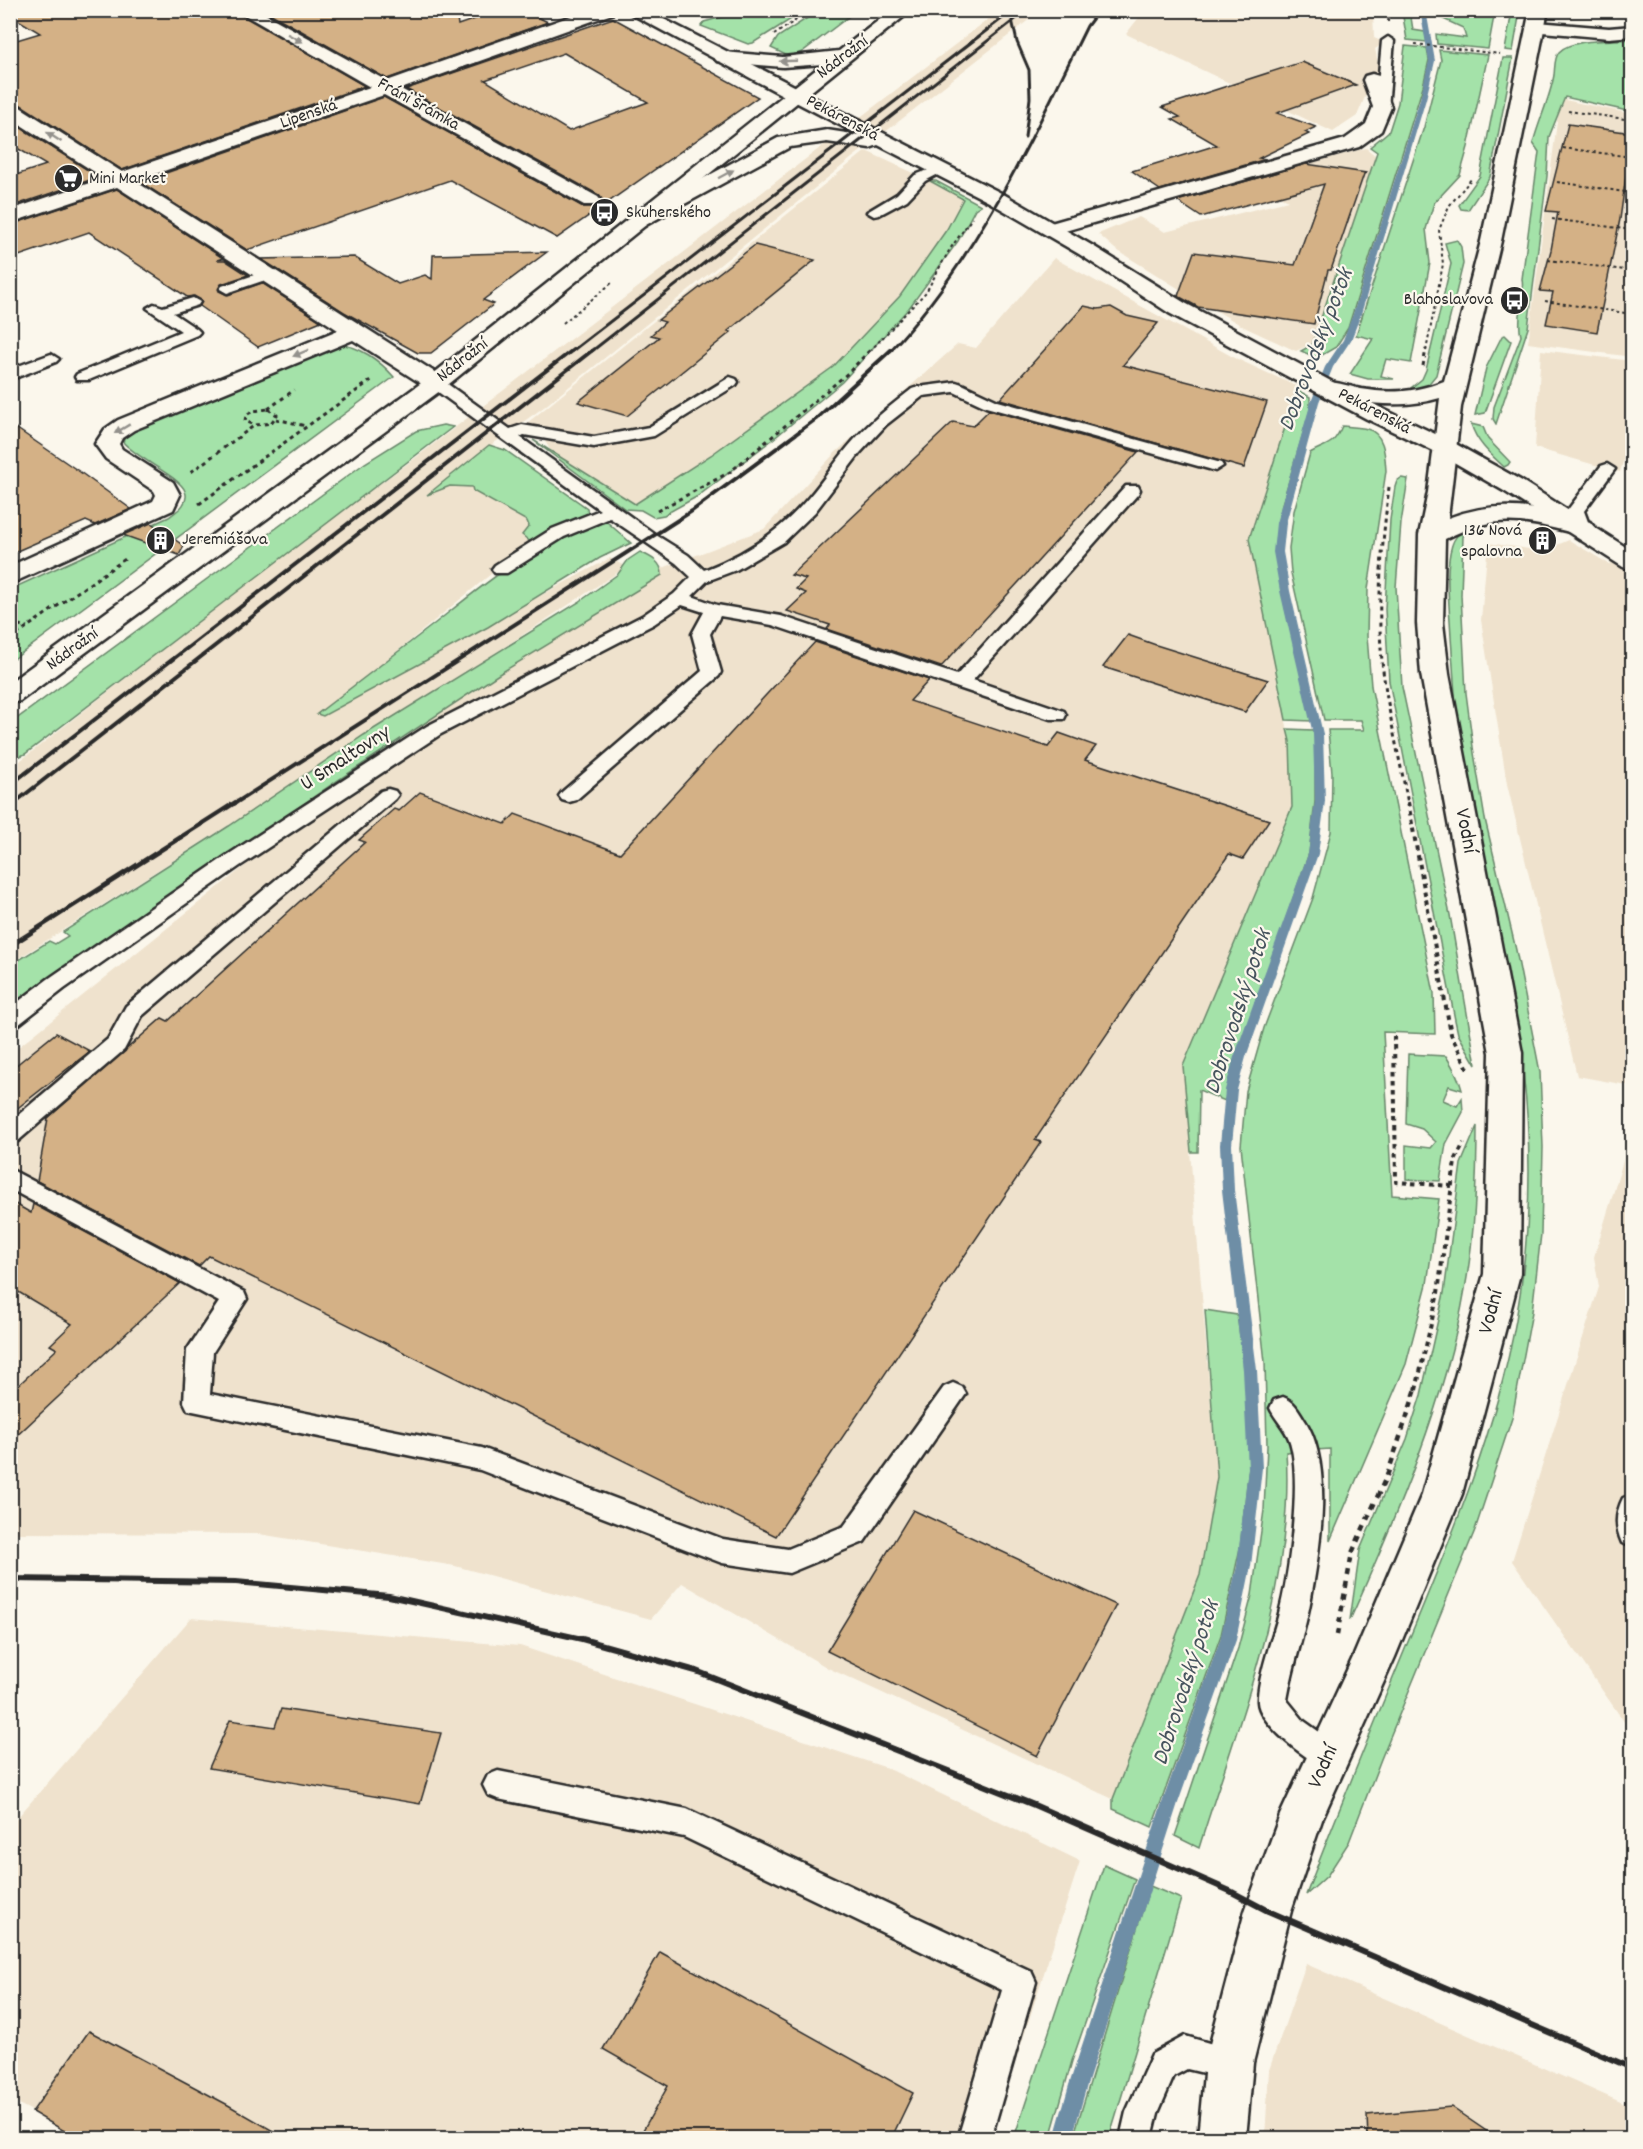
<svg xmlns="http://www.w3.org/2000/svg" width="1643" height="2149" font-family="Dekko,sans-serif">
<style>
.built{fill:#efe2cd}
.green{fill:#a4e2a9;stroke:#68866a;stroke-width:1.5}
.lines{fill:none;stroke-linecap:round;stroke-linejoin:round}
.stream{fill:#6e8ea6;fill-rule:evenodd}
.building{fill:#d4b186;stroke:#2b2b2b;stroke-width:1.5;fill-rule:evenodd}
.service-casing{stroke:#2b2b2b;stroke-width:5}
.minor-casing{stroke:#2b2b2b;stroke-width:5}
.tertiary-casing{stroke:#2b2b2b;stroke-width:5}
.secondary-casing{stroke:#2b2b2b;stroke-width:5}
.path-far3{stroke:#2b2b2b;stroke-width:2;stroke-dasharray:3 3;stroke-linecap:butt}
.path-far2{stroke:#2b2b2b;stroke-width:3;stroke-dasharray:4 4;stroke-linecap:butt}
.path-far1{stroke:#2b2b2b;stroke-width:4;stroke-dasharray:4.5 4.5;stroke-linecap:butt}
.path{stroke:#2b2b2b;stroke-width:4.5;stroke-dasharray:6 6;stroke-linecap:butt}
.service{fill:#fbf7ec;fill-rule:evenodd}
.minor{fill:#fbf7ec;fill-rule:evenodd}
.tertiary{fill:#fbf7ec;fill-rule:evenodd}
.secondary{fill:#fbf7ec;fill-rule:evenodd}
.rail-far3{stroke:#2b2b2b;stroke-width:3}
.rail-far2{stroke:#2b2b2b;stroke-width:4}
.rail-far1{stroke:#2b2b2b;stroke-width:4.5}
.rail{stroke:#2b2b2b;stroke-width:6}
.oneway{fill:#93918c}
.labels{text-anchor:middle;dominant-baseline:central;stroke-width:4.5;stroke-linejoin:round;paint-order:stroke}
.far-street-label{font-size:18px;fill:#2b2b2b;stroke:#fbf7ec}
.far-poi-label{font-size:18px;fill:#2b2b2b;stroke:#fbf7ec;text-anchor:start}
.street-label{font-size:22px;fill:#2b2b2b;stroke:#fbf7ec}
.water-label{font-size:24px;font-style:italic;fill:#47545e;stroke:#fbf7ec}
</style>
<rect width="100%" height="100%" fill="#fbf7ec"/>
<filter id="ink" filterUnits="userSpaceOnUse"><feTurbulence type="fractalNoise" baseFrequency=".0167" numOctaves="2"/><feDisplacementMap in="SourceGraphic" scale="12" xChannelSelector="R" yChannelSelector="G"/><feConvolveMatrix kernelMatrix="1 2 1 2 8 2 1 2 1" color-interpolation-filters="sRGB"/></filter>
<g filter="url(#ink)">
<g class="built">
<polygon points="999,11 1040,11 852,158 544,407 466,463 566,512 320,715 610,558 626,567 354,746 11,963 11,768 285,553 414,459"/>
<polygon points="1144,11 1373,11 1374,38 1381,41 1381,45 1375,49 1381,77 1372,80 1357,116 1333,132 1126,34"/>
<polygon points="1560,99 1632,114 1632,357 1528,343"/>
<polygon points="1366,148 1376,156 1319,340 1296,351 1244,327 1181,290 1115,249 1098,234 1139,217 1165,232 1288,201 1253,179"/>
<polygon points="866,151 966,197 944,239 907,291 834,372 635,509 553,455 537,427 527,423"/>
<polygon points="1054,258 1233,357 1298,387 1249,539 1290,741 1292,806 1271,865 1183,1066 1217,1477 1200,1575 1113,1799 828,1668 682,1583 651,1619 455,1566 259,1534 11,1533 11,1053 480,678 647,574 764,529 835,453 958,344 976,348"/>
<polygon points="1541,350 1632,361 1632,432 1620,472 1535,448"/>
<polygon points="1569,540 1609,564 1632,553 1632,1086 1577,1076 1507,784 1481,620 1488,543 1543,551"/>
<polygon points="1632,1131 1632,1733 1512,1561 1599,1287 1594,1257"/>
<polygon points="191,1618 520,1646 887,1768 1080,1861 991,2138 84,2138 11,2100 11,1825"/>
<polygon points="1306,1964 1632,2107 1632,2138 1265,2138 1269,2070"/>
</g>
<g class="green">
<polygon points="744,11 744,10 804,11 753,43 748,44 701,26 704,22"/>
<polygon points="818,11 856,11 802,52 790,57 771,48 778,37"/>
<polygon points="1402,11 1410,11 1413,30 1425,32 1427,42 1407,40"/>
<polygon points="1426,11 1495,11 1488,49 1437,44 1436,34 1466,38 1463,28"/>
<polygon points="1512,11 1520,11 1513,51 1505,50"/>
<path d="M1632 39V112L1565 97 1549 137 1547 176 1528 328 1496 424 1493 419 1494 407 1521 336C1516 318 1525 298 1522 279L1539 152 1533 143C1539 120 1550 98 1554 75 1555 68 1554 58 1559 52 1571 38 1615 41 1632 39Z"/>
<polygon points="1405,46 1427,48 1429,60 1423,86 1348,328 1336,347 1317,358 1301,351 1312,345 1377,152 1370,147 1389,131 1398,103"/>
<polygon points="1439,50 1488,55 1468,147 1460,175 1434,203 1426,229 1430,263 1411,363 1386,359 1381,376 1394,379 1368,379 1350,374 1373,339 1356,335 1424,127 1441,60"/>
<polygon points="1503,58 1513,58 1490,177 1468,210 1461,209 1459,205 1480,176"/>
<polygon points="930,181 936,181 981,205 975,209 958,241 909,308 842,382 772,440 698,496 664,515 653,517 641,510 625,509 533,440 635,504 711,455 833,367 900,296 947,229 963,199"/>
<polygon points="1457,240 1461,247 1463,264 1436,375 1427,386 1414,392 1411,388 1422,379 1426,370 1451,264 1445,243"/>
<polygon points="1505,335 1511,341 1485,413 1475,415 1486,368 1502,336"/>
<path d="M338 345C358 344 381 362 394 377L11 661V589L169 517C177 511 190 503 185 491 179 476 136 458 123 442L126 434 135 427Z"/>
<polygon points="1297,390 1310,397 1310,410 1282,504 1275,551 1285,607 1312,721 1286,720 1249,539"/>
<path d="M1471 424 1483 427 1488 439 1510 462 1508 465 1504 467C1490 454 1477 443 1471 424Z"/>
<polygon points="443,425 453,427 25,754 11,760 11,723 365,463 416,431"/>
<path d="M1342 426C1350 427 1359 427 1367 429 1385 433 1385 457 1386 471L1368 589 1367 636 1371 686 1434 993 1435 1034 1383 1032 1392 1195 1439 1199 1427 1284 1406 1364 1330 1541V1449L1286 1452C1295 1585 1238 1722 1199 1848L1175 1836 1238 1648 1252 1595 1264 1510 1267 1446 1265 1362 1241 1146 1246 1091 1264 1028 1313 898 1331 832 1332 773 1328 730H1364L1361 720H1324L1291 573 1289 548 1294 511 1310 453C1327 443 1333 447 1342 426Z"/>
<polygon points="489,445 505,450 587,508 588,514 532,543 522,535 529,526 527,521 473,491 472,487 450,486 427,495"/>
<polygon points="1401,478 1408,479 1401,523 1396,587 1402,687 1450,915 1476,1065 1458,1034 1455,1020 1389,681 1385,609 1390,520 1395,487 1397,481"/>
<path d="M607 522 631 543 600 558 488 627 323 716 317 714C356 684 395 654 434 624 481 587 547 530 607 522Z"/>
<path d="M1465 529 1463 537 1461 595 1466 693 1473 747 1485 819 1516 950 1540 1072 1543 1147 1541 1234 1532 1312 1512 1418 1475 1530 1381 1759 1349 1842 1327 1876 1306 1895C1339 1808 1375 1722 1410 1637 1453 1534 1496 1431 1516 1320 1530 1239 1533 1154 1523 1072 1511 968 1482 867 1464 765 1456 723 1454 679 1451 637 1450 610 1444 570 1452 545 1454 538 1459 533 1465 529Z"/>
<path d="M640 552C651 557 662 562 662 575L499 674 337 781 11 1005V965L49 941 55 944 68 936 63 932 229 826 364 735 579 602 618 574 628 560Z"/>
<polygon points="1287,729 1313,730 1315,738 1315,801 1309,853 1228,1082 1225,1101 1199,1090 1198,1152 1191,1152 1183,1066 1292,807 1290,741"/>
<path d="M1408 1054 1446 1056C1453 1067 1459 1077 1462 1090L1449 1086 1443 1100 1457 1106 1462 1098 1463 1112 1446 1144 1440 1181 1406 1179V1145L1431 1148 1436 1142 1422 1129 1406 1124Z"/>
<path d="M1477 1126C1477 1181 1475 1235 1465 1289 1446 1401 1396 1517 1350 1620L1360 1550 1407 1439 1421 1395 1444 1293 1461 1164Z"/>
<polygon points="1205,1310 1237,1315 1245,1372 1250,1457 1240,1548 1221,1635 1152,1827 1113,1809 1113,1799 1200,1575 1217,1477"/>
<polygon points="1104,1865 1135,1879 1072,2061 1050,2138 1014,2138"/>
<polygon points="1150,1886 1181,1899 1109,2138 1073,2138"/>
</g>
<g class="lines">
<polygon class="stream" points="1420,10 1426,10 1435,61 1426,99 1361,314 1351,340 1333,367 1319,402 1286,523 1283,552 1290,591 1323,734 1325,801 1318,854 1246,1057 1237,1090 1232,1145 1234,1190 1257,1370 1262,1468 1251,1566 1236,1640 1178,1803 1087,2085 1072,2138 1054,2138 1069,2085 1162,1803 1220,1640 1237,1566 1248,1468 1243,1370 1222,1190 1220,1145 1225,1090 1234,1057 1308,854 1315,801 1313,734 1280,591 1273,552 1276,523 1311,402 1325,367 1343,340 1353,314 1420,99 1429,61"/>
</g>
<g class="building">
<polygon points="10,10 234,10 365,86 122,170 18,103 10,101 10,42 40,33 10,15"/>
<polygon points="264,10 456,10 458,25 501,10 522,10 548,22 387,79"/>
<path d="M613 18 758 97 557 238 450 180 247 250 140 182 384 97 583 207H598L603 201 599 195 406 89ZM564 53 648 102 569 131 485 80Z"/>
<polygon points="1302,62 1356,85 1277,113 1316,127 1305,132 1309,134 1259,158 1266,159 1160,190 1132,171 1217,145 1172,119 1180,117 1162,107"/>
<polygon points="10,121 99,177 10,207 10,177 46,165 10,144"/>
<polygon points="1568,124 1632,133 1620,219 1597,332 1546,324 1553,292 1540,291 1551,250 1558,212 1546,211"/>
<polygon points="1306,164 1366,173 1364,174 1331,270 1328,270 1314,324 1198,307 1178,296 1194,252 1295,265 1324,184 1201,217 1177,201"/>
<polygon points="117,189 223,258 217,260 225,260 248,275 221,284 219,291 228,295 262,283 321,321 258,347 200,306 201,300 194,296 187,297 89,232 10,259 10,225"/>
<polygon points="755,245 815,260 728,331 731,332 627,416 578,402 659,337 651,335 665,322 658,320"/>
<polygon points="547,252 483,300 494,304 431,353 418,353 344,312 261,259 354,257 398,284 425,275 432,279 433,255"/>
<polygon points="1084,306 1098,309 1111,307 1127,316 1158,323 1123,365 1267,402 1244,468 1000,399"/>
<polygon points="989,410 1138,452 941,667 827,629 830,625 787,611 806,593 796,589 806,579 791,575 953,422 973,426"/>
<polygon points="10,424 80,472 131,509 95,525 86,521 10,554"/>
<polygon points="151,523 184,546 179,555 123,535"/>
<polygon points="1128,635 1156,645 1268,680 1245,712 1103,667"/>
<polygon points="815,642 929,680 910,701 1048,747 1059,733 1096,746 1085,760 1269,820 1243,859 1229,854 1035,1140 1041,1142 776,1536 209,1256 199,1266 37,1181 48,1118 162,1018 168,1021 365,842 359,840 394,809 399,811 420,792 505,824 515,814 620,853"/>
<polygon points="56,1033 90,1051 10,1114 10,1070"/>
<polygon points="10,1201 31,1213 33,1204 180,1283 10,1442 10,1393 57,1349 50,1345 72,1324 10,1287"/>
<polygon points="913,1510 1116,1605 1037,1756 827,1651"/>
<polygon points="281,1709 441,1733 420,1804 209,1768 230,1720 275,1727"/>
<polygon points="660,1952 913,2093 891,2139 638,2139 668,2086 603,2049"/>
<polygon points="89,2031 228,2105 287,2139 78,2139 32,2112"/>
<polygon points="1451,2107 1498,2139 1368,2139 1367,2115"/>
</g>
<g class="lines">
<defs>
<g id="service">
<polygon points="1388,37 1394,41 1388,107 1382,111 1376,107 1382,41"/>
<polygon points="939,166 944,167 946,170 925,181 907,200 879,215 874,216 867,212 897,194 915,175"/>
<polygon points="266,271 271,272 273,275 271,278 227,293 220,289 222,286"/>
<polygon points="193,298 200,302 198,305 173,313 197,329 200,332 197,335 89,380 77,380 75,377 77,374 181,331 147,308 154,304 163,307"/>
<polygon points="51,354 59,359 56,362 10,380 10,369"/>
<path d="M730 377 736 379 738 382 736 385 654 436 594 447 524 435 520 437 656 535 688 555 704 570C741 556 775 535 802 505 819 487 832 466 848 447 867 424 889 407 912 389L918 387 956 382 962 384 998 401 1221 463 1223 466 1215 471 1209 469 986 407 954 392 923 396 886 425 860 453 815 512 784 542 736 570 707 581 692 596 717 605 781 616 957 675 1126 486H1138L1140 490 1138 494 973 680 1064 711 1066 715 1064 719H1050L772 625 720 616 710 634 721 672 719 676 576 800 569 802 562 800 559 796 562 792 702 671 692 634 704 612 682 605 654 624 441 734 240 866 64 989 18 1025 10 1028V1008L48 979 226 856 427 726 642 616 674 594 691 577 676 563 610 518 564 537 507 573H495L492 569 495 565 552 529 600 510 430 386 428 383 430 380H442L510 429 522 425 594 437 649 427Z"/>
<polygon points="1607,464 1615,469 1584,511 1590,527 1587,531 1575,531 1567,511 1601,466"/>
<polygon points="388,789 395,791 398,795 395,799 142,1016 124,1050 18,1141 10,1143 10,1122 108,1039 126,1006 381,791"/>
<polygon points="10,1169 244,1292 247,1299 213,1352 210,1394 482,1448 723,1539 788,1549 844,1526 944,1387 953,1383 962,1387 966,1394 864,1542 789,1573 722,1563 480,1470 188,1410 184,1402 187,1350 219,1302 10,1189"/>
<path d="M1283 1397C1294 1401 1298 1409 1304 1419 1334 1463 1320 1548 1311 1598 1305 1632 1293 1665 1287 1700L1304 1721 1339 1746 1344 1756 1339 1766 1329 1770C1309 1762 1259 1724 1258 1702 1257 1681 1272 1638 1278 1617 1289 1579 1303 1475 1289 1439 1285 1428 1275 1419 1270 1408L1274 1400Z"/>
<path d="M1632 1495V1547L1622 1543C1615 1527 1615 1514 1623 1498Z"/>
<polygon points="498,1771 687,1809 1031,1971 1036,1982 991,2138 958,2138 1002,1990 684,1837 498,1799 488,1795 483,1785 488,1775"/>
<polygon points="1185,2036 1240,2052 1245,2063 1240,2074 1229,2079 1187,2069 1174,2076 1158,2113 1152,2138 1120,2138 1126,2112 1152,2054"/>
</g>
<g id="minor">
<polygon points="236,10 258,10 387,81 588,10 614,10 612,14 401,89 598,197 601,201 598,205 584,205 384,95 135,181 444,378 447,383 444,388 436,390 428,388 353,340 134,430 122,438 119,444 122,449 173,482 180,495 173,510 10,584 10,566 153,501 156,495 154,491 106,459 95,444 105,429 118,420 338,330 117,187 10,223 10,210 104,178 10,118 10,103 17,105 122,172 370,87"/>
<polygon points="624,10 646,10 802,90 804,94 802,98 788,98"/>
<polygon points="1537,22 1609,28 1632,26 1632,36 1609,38 1531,31 1528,27 1531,23"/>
<polygon points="1372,74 1379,76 1381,80 1391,107 1381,131 1359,147 1051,235 1044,233 1041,229 1044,225 1345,139 1366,124 1373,107 1363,80 1365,76"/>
<polygon points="1446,441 1454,443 1522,481 1632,551 1632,570 1623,567 1504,491 1438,453 1434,448 1438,443"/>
</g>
<polygon id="tertiary" points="795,88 1005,195 1093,246 1185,303 1383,409 1454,443 1458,448 1454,453 1446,455 1438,453 1367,419 1169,313 1079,254 991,203 878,145 870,148 827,142 790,147 644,226 637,228 630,226 627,222 630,218 778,138 827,130 859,135 788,98 786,94 788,90"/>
<g id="secondary">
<polygon points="892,10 912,10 444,388 20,701 10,703 10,682 428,378 823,64 783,67 723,62 717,61 714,57 717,53 723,52 783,57 839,51"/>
<path d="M1530 10H1548L1501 241 1461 407 1448 518C1502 498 1536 508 1590 522L1594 527 1590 532 1581 535C1524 521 1500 512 1445 539L1443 623 1449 674 1522 1053 1520 1274 1462 1494 1395 1657 1323 1817 1291 1911 1253 2063 1246 2138H1198L1205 2063 1245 1911 1280 1815 1354 1655 1422 1494 1484 1274 1490 1053 1421 674 1417 623 1419 535 1428 492 1440 398C1398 410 1361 403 1320 393L1317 388 1320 383C1333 380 1348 386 1361 389 1390 394 1417 392 1444 381L1481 241Z"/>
</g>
</defs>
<use href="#service" class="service-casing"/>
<use href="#minor" class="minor-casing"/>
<use href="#tertiary" class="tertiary-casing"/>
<use href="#secondary" class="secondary-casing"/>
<g class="path-far3">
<polyline points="707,18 732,10"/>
<polyline points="1388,22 1389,10"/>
<polyline points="774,35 811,10"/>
<polyline points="1415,44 1500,54"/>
<polyline points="1568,111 1632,120"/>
<polyline points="1563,148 1632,157"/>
<polyline points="1557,182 1632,193"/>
<polyline points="1552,219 1632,230"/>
<polyline points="1548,260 1632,271"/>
<polyline points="1545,301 1632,314"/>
<polyline points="563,323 613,282"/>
<polyline points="870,351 926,292 950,249 972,218"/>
<polyline points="1426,351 1443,264 1439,230 1449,206 1472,178"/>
</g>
<g class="path-far2">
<polyline points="1423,366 1426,349"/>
<polyline points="268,409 294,390"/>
<polygon points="268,409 277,415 271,423 255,425 245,421 246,415 253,411"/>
<polyline points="276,419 306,426"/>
<polyline points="191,472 255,425"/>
<path d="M1389 487C1381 552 1375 620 1385 685 1391 725 1401 764 1408 804"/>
<polyline points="199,504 373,379"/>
<polyline points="657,511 730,472 848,373 871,349"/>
<polyline points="10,623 27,627"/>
<polyline points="10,639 128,557"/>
</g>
<g class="path-far1">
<polyline points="1408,802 1451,1034 1468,1069"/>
<polyline points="1394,1036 1396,1182 1452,1186"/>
<polyline points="1416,1390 1438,1293 1455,1161 1464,1143"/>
</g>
<polyline class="path" points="1337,1635 1352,1553 1388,1473 1416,1389"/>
<use href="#service" class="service"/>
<use href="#minor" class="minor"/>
<use href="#tertiary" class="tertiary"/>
<use href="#secondary" class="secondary"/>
<g class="rail-far3">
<polyline points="1011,15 1017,42 1029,70 1030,98 1025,137"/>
<polyline points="572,351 1013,10"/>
<polyline points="592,351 1027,10"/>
<path d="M890 351C978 258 1031 139 1087 26L1099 10"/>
</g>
<g class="rail-far2">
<polyline points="10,785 574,349"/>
<polyline points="13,804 594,349"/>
<polyline points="234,804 692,511 816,419 892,349"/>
</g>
<g class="rail-far1">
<polyline points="10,806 15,802"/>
<polyline points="10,946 236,802"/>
</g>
<polyline class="rail" points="10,1579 236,1582 389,1596 582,1639 696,1671 1034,1805 1230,1891 1268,1911 1632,2068"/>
</g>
<defs><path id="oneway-solid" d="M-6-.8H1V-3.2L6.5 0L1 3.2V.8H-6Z" transform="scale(1.5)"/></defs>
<g class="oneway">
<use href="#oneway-solid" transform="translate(295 38) rotate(28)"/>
<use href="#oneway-solid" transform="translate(788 61) rotate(178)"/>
<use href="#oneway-solid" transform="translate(54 137) rotate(-147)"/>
<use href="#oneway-solid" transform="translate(726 174) rotate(-28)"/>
<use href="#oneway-solid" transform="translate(301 353) rotate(157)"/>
<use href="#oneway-solid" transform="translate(122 429) rotate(149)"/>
</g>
</g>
<defs>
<symbol id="supermarket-disc" viewBox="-11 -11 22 22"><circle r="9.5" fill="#2b2b2b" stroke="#fbf7ec"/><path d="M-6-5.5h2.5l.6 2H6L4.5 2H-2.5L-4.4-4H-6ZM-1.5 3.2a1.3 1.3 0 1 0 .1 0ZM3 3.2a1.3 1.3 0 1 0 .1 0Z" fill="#fff"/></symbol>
<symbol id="bus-disc" viewBox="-11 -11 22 22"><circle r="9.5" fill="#2b2b2b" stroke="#fbf7ec"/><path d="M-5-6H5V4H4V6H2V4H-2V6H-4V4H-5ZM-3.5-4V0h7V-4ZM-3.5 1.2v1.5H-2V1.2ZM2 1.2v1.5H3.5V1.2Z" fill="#fff"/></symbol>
<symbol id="building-disc" viewBox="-11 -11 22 22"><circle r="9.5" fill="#2b2b2b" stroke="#fbf7ec"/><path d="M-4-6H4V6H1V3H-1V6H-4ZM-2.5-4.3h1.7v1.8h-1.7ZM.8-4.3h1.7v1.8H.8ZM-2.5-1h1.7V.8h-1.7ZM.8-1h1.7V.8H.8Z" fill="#fff"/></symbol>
</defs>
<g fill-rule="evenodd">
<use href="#supermarket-disc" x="52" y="162" width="33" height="33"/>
<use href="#bus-disc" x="588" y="196" width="33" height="33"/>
<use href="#bus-disc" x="1498" y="284" width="33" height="33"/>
<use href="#building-disc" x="144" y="524" width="33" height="33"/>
<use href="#building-disc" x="1526" y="524" width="33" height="33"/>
</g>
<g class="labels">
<g class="far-street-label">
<text transform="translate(843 58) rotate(-37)">Nádražní</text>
<text transform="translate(418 105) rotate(29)">Fráni Šrámka</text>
<text transform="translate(309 115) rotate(-19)">Lipenská</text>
<text transform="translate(842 119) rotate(28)">Pekárenská</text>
<text transform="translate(463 361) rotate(-38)">Nádražní</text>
<text transform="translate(1374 412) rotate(28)">Pekárenská</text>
<text transform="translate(73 650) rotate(-36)">Nádražní</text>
</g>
<g class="far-poi-label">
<text x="89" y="179">Mini Market</text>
<text x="626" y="213">Skuherského</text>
<text x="1493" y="300" text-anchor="end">Blahoslavova</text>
<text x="1522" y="531" text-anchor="end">136 Nová<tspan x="1522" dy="21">spalovna</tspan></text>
<text x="182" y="540">Jeremiášova</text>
</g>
<g class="street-label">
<text transform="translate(346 759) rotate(-33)">U Smaltovny</text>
<text transform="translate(1465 831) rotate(79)">Vodní</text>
<text transform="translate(1492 1312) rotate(-75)">Vodní</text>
<text transform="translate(1324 1767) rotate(-66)">Vodní</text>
</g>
<g class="water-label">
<text transform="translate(1317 350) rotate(-69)">Dobrovodský potok</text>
<text transform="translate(1239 1012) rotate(-72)">Dobrovodský potok</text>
<text transform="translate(1187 1683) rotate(-72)">Dobrovodský potok</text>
</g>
</g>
<rect width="1643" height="2149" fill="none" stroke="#fbf7ec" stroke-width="36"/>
<rect x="18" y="18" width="1607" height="2113" fill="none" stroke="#2b2b2b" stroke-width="2" filter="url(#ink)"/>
</svg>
